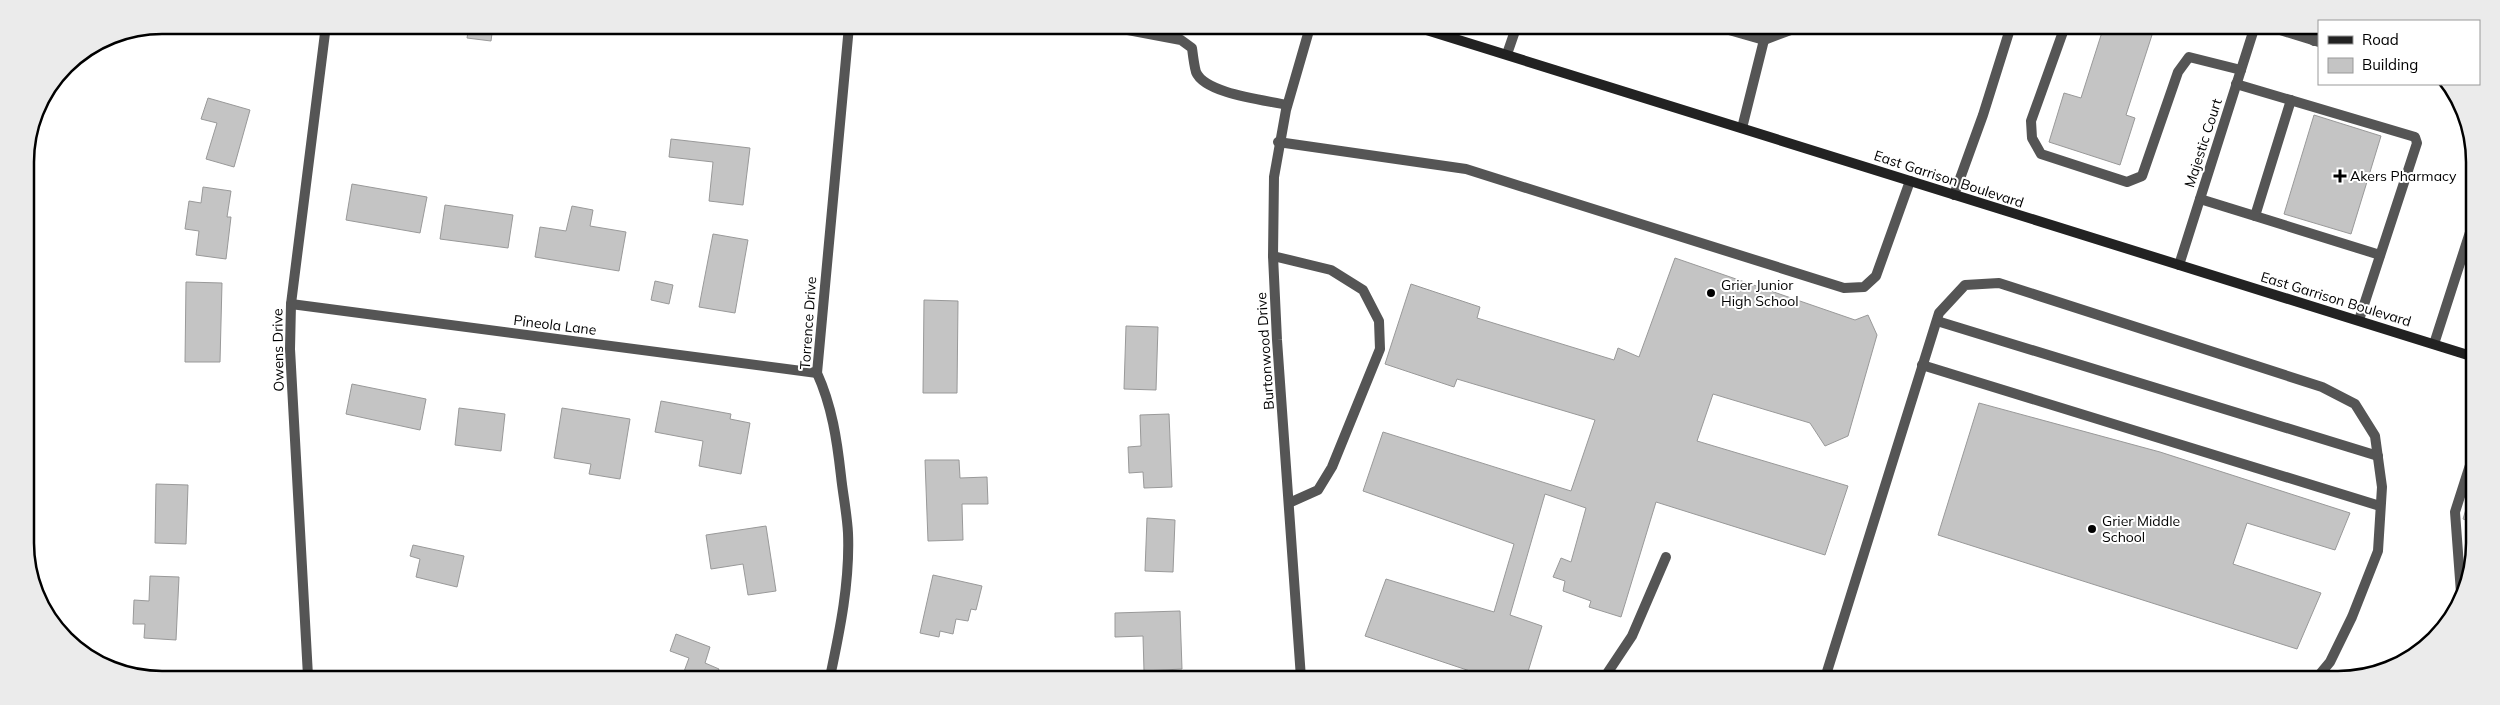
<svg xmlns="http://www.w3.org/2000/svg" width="2500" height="705" font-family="Mulish,sans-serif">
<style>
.building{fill:#c4c4c4;stroke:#999}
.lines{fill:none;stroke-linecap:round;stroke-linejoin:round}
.lane{stroke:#555;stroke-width:10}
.street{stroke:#555;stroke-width:10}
.secondary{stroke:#222;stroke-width:10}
.poi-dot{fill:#000;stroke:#fff;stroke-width:2}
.labels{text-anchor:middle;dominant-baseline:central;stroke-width:4;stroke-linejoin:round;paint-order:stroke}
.street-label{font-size:14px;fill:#000;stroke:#fff}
.poi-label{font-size:14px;fill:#000;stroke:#fff;text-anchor:start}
.rim{fill:none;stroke:#000;stroke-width:2.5}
</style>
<rect width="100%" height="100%" fill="#fff"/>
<g class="building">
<polygon points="469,26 493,26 491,41 467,38"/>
<polygon points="2103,29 2133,29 2152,35 2126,115 2135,118 2120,165 2049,142 2064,93 2081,98"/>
<polygon points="208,98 250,110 234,167 206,159 217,123 201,119"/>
<polygon points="2314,115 2381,136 2351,234 2284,214"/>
<polygon points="671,139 750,148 743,205 709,201 713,162 669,157"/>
<polygon points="352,184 427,197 420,233 346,220"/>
<polygon points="203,187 231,191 227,217 231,217 226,259 196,255 199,231 185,229 189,201 201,203"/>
<polygon points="445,205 513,215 508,248 440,239"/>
<polygon points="572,206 593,210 590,226 626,232 619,271 535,257 540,227 566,231"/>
<polygon points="713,234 748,240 735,313 699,307"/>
<polygon points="1675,258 1855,320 1868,315 1877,335 1848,436 1825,446 1810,423 1713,394 1697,441 1848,486 1825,555 1656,502 1621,617 1589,607 1591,601 1563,591 1565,581 1553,577 1561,558 1571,562 1586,508 1545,494 1510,615 1542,626 1526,678 1491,678 1365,636 1386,579 1494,612 1514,544 1363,491 1383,432 1571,491 1595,420 1457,379 1454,387 1385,364 1411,284 1480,307 1477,318 1614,360 1618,348 1639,357"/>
<polygon points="655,281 673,285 669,304 651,300"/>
<polygon points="186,282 222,283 220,362 185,362"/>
<polygon points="924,300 958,301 957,393 923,393"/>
<polygon points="1126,326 1158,327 1156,390 1124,389"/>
<polygon points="352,384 426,399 420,430 346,414"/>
<polygon points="661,401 731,414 730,419 750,423 741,474 699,466 703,441 655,432"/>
<polygon points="1979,403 2160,452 2350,513 2335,550 2247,523 2233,564 2321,593 2297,649 1938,535"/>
<polygon points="459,408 505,414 501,451 455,445"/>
<polygon points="562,408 630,419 620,479 589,474 591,464 554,458"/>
<polygon points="1169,414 1172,487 1144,488 1143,472 1129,473 1128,447 1141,446 1140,415"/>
<polygon points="925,460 959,460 960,478 987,477 988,504 962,504 963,540 928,541"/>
<polygon points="156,484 188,485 186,544 155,543"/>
<polygon points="2471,493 2471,522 2463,519"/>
<polygon points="1147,518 1175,520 1173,572 1145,571"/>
<polygon points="766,526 776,591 748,595 743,564 711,569 706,535"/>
<polygon points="413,545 464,556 457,587 416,577 420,559 410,556"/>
<polygon points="933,575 982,586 976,610 971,609 968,621 956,619 953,634 940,631 939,637 920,633"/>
<polygon points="150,576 179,577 176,640 144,638 145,624 133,624 134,600 149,601"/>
<polygon points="1180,611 1182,669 1144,671 1143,636 1115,637 1115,613"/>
<polygon points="676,634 710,647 705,663 719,669 716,677 682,677 689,658 670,651"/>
</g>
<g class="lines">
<g class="lane">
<path d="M1112 27 1181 40 1192 48C1193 56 1194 65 1196 72 1205 94 1266 100 1287 105"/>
<polyline points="1722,28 1764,40 1742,128"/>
<polyline points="2064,29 2031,121 2032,138 2041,154 2127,182 2142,176 2178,72 2189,57 2241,70"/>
<polyline points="2277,29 2319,42"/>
<polyline points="1764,40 1796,28"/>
<polyline points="2314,41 2318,29"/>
<polyline points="1507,54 1516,28"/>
<polyline points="2236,84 2415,137 2417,143 2359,320"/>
<polyline points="2291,100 2255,216 2380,255"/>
<polyline points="1278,142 1466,169 1844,288 1864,287 1876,276 1910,181"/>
<polyline points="1954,195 1983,115 2010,29"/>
<polyline points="2200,199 2255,216"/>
<polyline points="1273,256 1331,270 1363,290 1379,321 1380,349 1332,467 1318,490 1289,503"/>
<polyline points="1937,321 2378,456"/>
<polyline points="1922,365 2380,506"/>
<polyline points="2461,593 2455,512 2471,462"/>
<polyline points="1604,678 1632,636 1666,557"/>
<polyline points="1828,679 1825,678 1939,313 1965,285 1999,283 2322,387 2355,404 2375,436 2382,487 2378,551 2352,617 2330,662 2315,680"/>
</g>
<g class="street">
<polyline points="2179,265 2254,29"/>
<polyline points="291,304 817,373"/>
<polyline points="2434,344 2472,226"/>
<polyline points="308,676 290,349 291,304 326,25"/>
<path d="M830 677C840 630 850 581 848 533 847 514 843 495 841 476 837 440 832 406 817 373L849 26"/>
<polyline points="1301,678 1277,340 1273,256 1274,177 1286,110 1310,27"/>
</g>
<polyline class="secondary" points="1420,28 2471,356"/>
</g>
<g class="poi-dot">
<path d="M2337.5 168.5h5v5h5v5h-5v5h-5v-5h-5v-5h5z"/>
<circle cx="1711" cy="293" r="5"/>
<circle cx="2092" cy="529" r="5"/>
</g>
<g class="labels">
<g class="street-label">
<text transform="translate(2203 143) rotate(-72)">Majestic Court</text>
<text transform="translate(1949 179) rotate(18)">East Garrison Boulevard</text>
<text transform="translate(2336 299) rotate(17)">East Garrison Boulevard</text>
<text transform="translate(808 323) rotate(-86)">Torrence Drive</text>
<text transform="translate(555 325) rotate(7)">Pineola Lane</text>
<text transform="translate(278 350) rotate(-91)">Owens Drive</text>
<text transform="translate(1265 351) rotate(-94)">Burtonwood Drive</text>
</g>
<g class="poi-label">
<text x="2350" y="176">Akers Pharmacy</text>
<text x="1721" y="285">Grier Junior<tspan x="1721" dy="16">High School</tspan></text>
<text x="2102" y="521">Grier Middle<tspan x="2102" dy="16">School</tspan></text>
</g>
</g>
<path d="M0 0H2500V705H0ZM162 34H2338A128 128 0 0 1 2466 162V543A128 128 0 0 1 2338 671H162A128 128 0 0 1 34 543V162A128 128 0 0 1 162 34Z" fill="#ebebeb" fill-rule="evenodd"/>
<path class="rim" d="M162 34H2338A128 128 0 0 1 2466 162V543A128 128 0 0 1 2338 671H162A128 128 0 0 1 34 543V162A128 128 0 0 1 162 34Z"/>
<rect x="2318" y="20" width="162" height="65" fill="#ffffff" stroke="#999999"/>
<rect x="2328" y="36" width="25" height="8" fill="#222222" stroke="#999999"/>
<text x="2362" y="45" font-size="15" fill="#000000">Road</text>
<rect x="2328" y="58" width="25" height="15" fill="#c4c4c4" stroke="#999999"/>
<text x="2362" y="70" font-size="15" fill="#000000">Building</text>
</svg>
